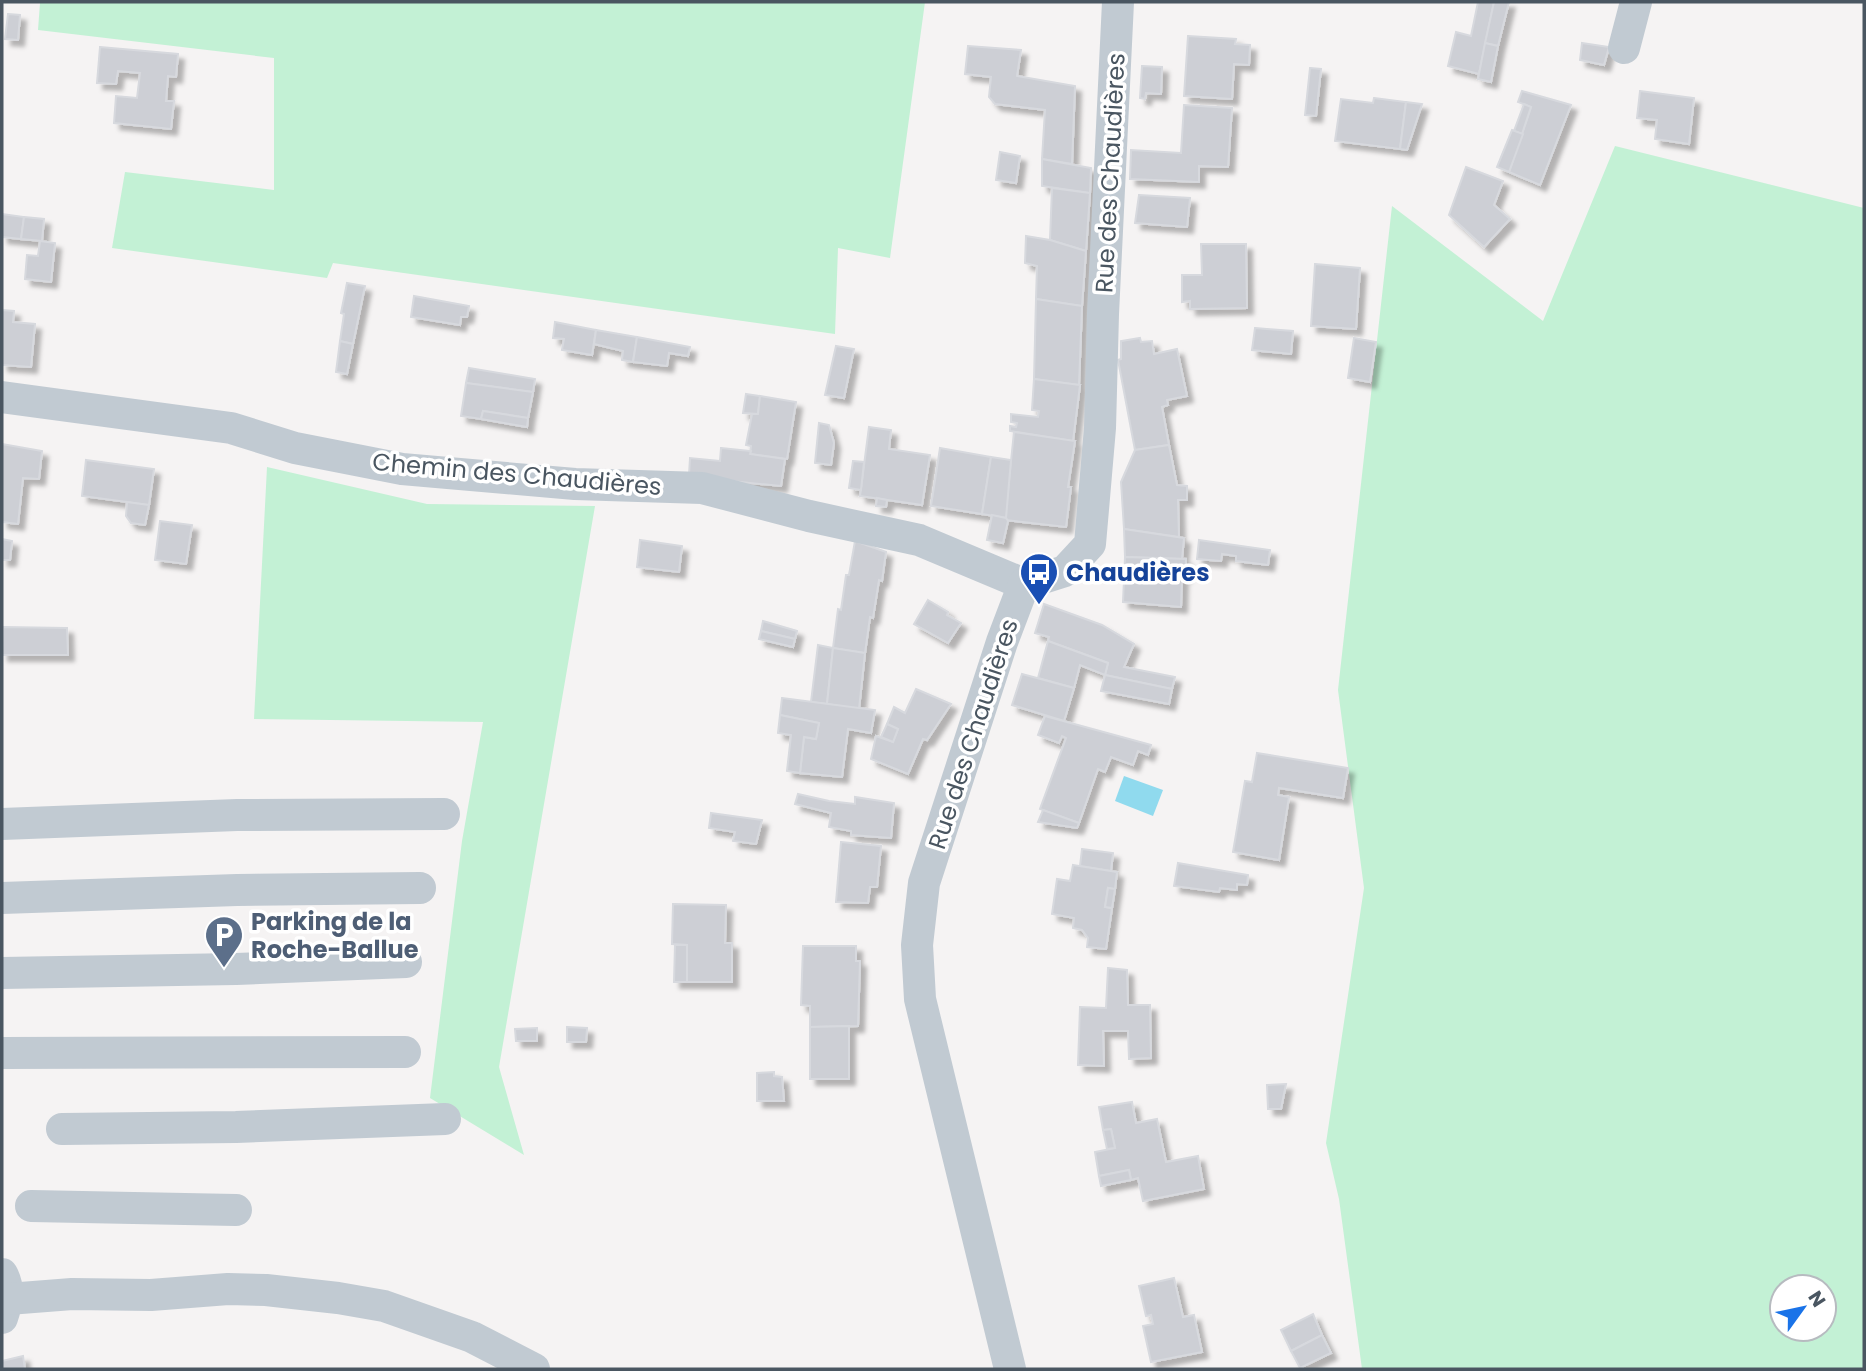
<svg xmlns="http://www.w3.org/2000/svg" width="1866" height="1371" font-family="Poppins,sans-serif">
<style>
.green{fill:#c3f1d5;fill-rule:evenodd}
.water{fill:#90daee}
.building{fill:#cdcfd5;stroke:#d7d9de;stroke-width:2;filter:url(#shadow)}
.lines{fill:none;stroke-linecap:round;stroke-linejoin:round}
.minor{stroke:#c1cad2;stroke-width:32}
.labels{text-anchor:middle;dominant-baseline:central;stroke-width:7;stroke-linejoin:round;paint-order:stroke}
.street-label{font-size:24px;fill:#4a5661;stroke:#fff}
.transit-label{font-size:24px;font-weight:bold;fill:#164399;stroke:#fff;text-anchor:start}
.service-label{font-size:24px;font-weight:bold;fill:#4e5e75;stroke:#fff;text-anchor:start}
</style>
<defs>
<filter id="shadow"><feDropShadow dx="6" dy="6" stdDeviation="2" flood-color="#0004"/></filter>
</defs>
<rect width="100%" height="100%" fill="#f5f3f3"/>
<g class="green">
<polygon points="25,2 925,2 890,258 838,248 835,334 333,263 327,278 112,248 125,172 274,190 274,58 38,30 40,3"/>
<path d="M1615 146 1864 208V1369H1362L1339 1199 1326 1143 1364 888 1338 690 1392 206 1543 321ZM1782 1287H1824V1329H1782Z"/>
<polygon points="267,467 427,504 595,506 499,1067 524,1155 430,1098 462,841 483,722 254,719"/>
</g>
<polygon class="water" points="1124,776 1163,790 1153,816 1115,801"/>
<g class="building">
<polygon points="1478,2 1494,2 1479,74 1448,66 1456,32 1471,36"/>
<polygon points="1494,2 1509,2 1498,46 1485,43"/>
<polygon points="8,14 20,15 18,40 5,39"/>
<polygon points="1188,36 1236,39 1235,44 1250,45 1249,65 1234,64 1232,99 1184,96"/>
<polygon points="1485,43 1498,46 1491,82 1478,79"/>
<polygon points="1582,43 1609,47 1604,65 1580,60"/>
<polygon points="968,46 1021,50 1017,76 1075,86 1072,164 1042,159 1045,110 995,104 989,97 991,77 965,74"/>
<polygon points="100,47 178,54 176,77 168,76 166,101 174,101 171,129 114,123 116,96 137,98 140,73 118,71 116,84 97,83"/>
<polygon points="1142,66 1162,67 1161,94 1146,93 1145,99 1140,98"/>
<polygon points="1310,68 1321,69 1316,116 1305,115"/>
<polygon points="1522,91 1571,105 1540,185 1509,172 1531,107 1518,102"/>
<polygon points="1640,91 1694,98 1689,144 1655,139 1657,120 1637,118"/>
<polygon points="1374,98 1406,102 1400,149 1335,141 1341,99 1373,103"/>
<polygon points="1406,102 1422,104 1407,150 1400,149"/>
<polygon points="1524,104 1531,107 1522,134 1514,131"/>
<polygon points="1184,105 1232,108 1228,167 1199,166 1199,182 1130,179 1131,150 1181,153"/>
<polygon points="1512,130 1523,134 1509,172 1497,167"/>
<polygon points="1000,152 1020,156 1016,183 996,180"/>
<polygon points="1042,159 1091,168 1090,193 1042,186"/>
<polygon points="1466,167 1503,181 1494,205 1510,219 1484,247 1449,215"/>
<polygon points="1052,188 1090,193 1086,251 1050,240"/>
<polygon points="1139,195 1190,198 1187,227 1135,223"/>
<polygon points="2,214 24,217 21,239 2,237"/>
<polygon points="24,217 44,219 42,241 21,239"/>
<polygon points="1026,236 1050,240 1086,251 1082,306 1036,299 1037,266 1025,263"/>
<polygon points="40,241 55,243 51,282 25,279 27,255 38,256"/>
<polygon points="1201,244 1246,244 1247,308 1190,309 1190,301 1182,302 1182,275 1202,275"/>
<polygon points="1315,264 1360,268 1356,329 1311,326"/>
<polygon points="347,283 365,286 353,344 340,341 344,314 341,313"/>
<polygon points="414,296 469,306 467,317 461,317 460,325 411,317"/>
<polygon points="1036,299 1082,306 1079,385 1034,379"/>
<polygon points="2,310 14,311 13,322 35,324 31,367 2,365"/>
<polygon points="555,322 596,330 592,355 562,350 564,339 553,338"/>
<polygon points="1255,328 1293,331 1291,354 1252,350"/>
<polygon points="596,330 637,337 633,362 622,360 623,351 594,344"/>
<polygon points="637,337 690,347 688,356 669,353 667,366 633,362"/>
<polygon points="1140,338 1141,342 1152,341 1154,354 1177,349 1187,396 1167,400 1168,405 1162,407 1169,445 1135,450 1118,360 1121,359 1121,341"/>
<polygon points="1354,338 1376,342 1370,382 1348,378"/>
<polygon points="340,341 353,344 347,374 336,372"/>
<polygon points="836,346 854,349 844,398 825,395"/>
<polygon points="469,368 535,379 533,392 466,383"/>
<polygon points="1034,379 1080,385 1073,441 1010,431 1010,426 1016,427 1017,423 1011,422 1011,414 1038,417 1039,411 1032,410"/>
<polygon points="466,383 533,392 528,418 483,411 481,419 461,416"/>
<polygon points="746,394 760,396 758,414 743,413"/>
<polygon points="760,396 796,402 787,459 750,454 751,446 746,445 752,414 758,414"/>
<polygon points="483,411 528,418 527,427 481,419"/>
<polygon points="819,423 829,425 834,443 831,465 815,463"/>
<polygon points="869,427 891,430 889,449 930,455 922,505 860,496"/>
<polygon points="1014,432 1075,441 1068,487 1071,487 1066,527 1005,520"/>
<polygon points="2,444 42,451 39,479 23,478 18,524 2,522"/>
<polygon points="1169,445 1177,485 1187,486 1187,500 1178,500 1179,537 1124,529 1121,482 1135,450"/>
<polygon points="721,448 751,451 750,454 785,459 781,486 701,478 689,475 690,458 720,461"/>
<polygon points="940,448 991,457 982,514 931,506"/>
<polygon points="991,457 1011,460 1006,518 982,514"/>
<polygon points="86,460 154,469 149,505 82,496"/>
<polygon points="853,461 864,462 861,490 849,488"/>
<polygon points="877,498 887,500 886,507 876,506"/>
<polygon points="127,502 149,505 145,525 131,523 126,516"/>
<polygon points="992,515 1006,518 1008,521 1003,543 987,540"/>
<polygon points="160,521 192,525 186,564 155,560"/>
<polygon points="1124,529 1184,538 1182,559 1125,557"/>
<polygon points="2,539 12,541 10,560 2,560"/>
<polygon points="640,540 682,546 679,572 637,567"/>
<polygon points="1199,540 1270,550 1268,565 1236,561 1236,556 1222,554 1221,561 1197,559"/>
<polygon points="855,541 886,552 882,581 879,580 873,618 870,617 865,653 833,648 838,609 841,610 846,575 849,575"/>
<polygon points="1125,557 1186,559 1185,576 1182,576 1181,607 1123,602"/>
<polygon points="928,600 948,612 947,615 961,623 948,643 914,624"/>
<polygon points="1044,604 1102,625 1134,644 1124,667 1175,677 1172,689 1105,675 1108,663 1048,641 1049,637 1035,633"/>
<polygon points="763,621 797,631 795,639 761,631"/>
<polygon points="3,627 67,628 68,655 2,655"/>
<polygon points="761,631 795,639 793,647 759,639"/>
<polygon points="1048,641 1108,663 1105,675 1080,665 1074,688 1038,678"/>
<polygon points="818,645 833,648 827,704 811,702"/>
<polygon points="833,648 865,653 859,709 827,704"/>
<polygon points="1022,674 1074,688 1064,721 1012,705"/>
<polygon points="1105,675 1172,689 1169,704 1101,691"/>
<polygon points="916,689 951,704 927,740 923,739 908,774 871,759 876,736 893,742 898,729 887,724 894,707 905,713"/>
<polygon points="782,698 875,710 871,733 848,729 842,777 800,773 804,737 816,739 819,723 780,715"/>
<polygon points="780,715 819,723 816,739 804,737 800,773 787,771 791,735 778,733"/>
<polygon points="1045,716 1151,745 1148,755 1138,751 1133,765 1111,757 1105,772 1098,769 1079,823 1040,809 1066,738 1062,736 1059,743 1038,735"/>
<polygon points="887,724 898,729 893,742 881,737"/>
<polygon points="1257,753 1348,768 1343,798 1279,788 1278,795 1289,797 1279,860 1233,852 1245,781 1252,782"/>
<polygon points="798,794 829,801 855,804 855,797 894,803 891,838 851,835 851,831 829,827 831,813 795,804"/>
<polygon points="1043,810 1079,823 1077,828 1038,822"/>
<polygon points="711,813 762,820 756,844 733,841 735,832 709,828"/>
<polygon points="841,842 881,846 877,887 870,887 868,903 836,902"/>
<polygon points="1082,849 1113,853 1111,871 1080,866"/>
<polygon points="1178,863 1248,875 1247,885 1237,884 1237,890 1220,888 1219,892 1174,886"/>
<polygon points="1073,865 1117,872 1115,889 1108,888 1105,907 1112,908 1106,949 1087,947 1088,938 1082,930 1073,928 1074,918 1052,914 1057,879 1070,881"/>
<polygon points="1108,888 1115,889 1112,908 1105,907"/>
<polygon points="673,904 726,905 725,943 732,943 732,982 687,982 687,945 672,944"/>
<polygon points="675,945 687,945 687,982 674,982"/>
<polygon points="803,946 856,946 856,961 860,961 858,1026 810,1027 810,1006 801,1005"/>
<polygon points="1108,968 1127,970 1128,1005 1150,1005 1151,1058 1129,1059 1128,1031 1103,1031 1104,1066 1078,1065 1080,1007 1106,1008"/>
<polygon points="849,1026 849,1079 810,1079 810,1027"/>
<polygon points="567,1027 587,1028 586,1042 567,1042"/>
<polygon points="537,1028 537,1041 516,1041 515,1029"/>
<polygon points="774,1072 774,1076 782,1077 784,1101 757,1101 757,1073"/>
<polygon points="1286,1084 1281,1109 1268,1109 1267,1085"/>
<polygon points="1132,1102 1136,1123 1157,1119 1166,1162 1198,1156 1204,1189 1143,1201 1138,1178 1131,1180 1129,1170 1099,1176 1095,1152 1115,1148 1111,1129 1103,1130 1099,1107"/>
<polygon points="1111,1129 1115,1148 1107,1149 1103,1130"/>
<polygon points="1129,1170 1131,1180 1101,1186 1099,1176"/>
<polygon points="1174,1278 1183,1317 1194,1315 1202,1352 1151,1362 1143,1326 1153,1324 1151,1315 1146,1316 1139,1286"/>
<polygon points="1313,1314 1322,1335 1291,1351 1281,1330"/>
<polygon points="1322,1335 1331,1353 1300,1368 1291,1351"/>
<polygon points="23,1356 25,1369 2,1369 2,1361"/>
</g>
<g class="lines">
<g class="minor">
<polyline points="1624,48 1636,2"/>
<polyline points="2,397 231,428 295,448 402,469 575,484 702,488 809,516 919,540 1024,584"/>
<polyline points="1024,584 1065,571 1090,544 1100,428 1103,314 1118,2"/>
<polyline points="2,824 237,815 444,814"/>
<polyline points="2,898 237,890 420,888"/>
<polyline points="2,973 236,969 406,962"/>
<polyline points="2,1053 405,1052"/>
<polyline points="62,1129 236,1127 445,1119"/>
<polyline points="31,1206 236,1210"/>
<path d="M2 1274C10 1288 7 1303 2 1318"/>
<polyline points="8,1299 72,1294 151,1295 228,1289 266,1290 338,1298 384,1306 472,1337 534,1369"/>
<polyline points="1010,1369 920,999 917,945 924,883 1002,642 1024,584"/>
</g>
</g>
<defs>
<symbol id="bus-pin" viewBox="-11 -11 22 30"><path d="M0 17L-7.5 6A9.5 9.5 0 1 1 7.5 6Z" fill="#1a4fb4" stroke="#fff"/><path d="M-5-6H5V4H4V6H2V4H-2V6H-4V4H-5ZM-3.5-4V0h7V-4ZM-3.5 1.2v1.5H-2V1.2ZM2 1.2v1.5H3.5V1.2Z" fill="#fff"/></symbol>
<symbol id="parking-pin" viewBox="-11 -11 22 30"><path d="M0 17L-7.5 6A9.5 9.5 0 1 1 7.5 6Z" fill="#5c6f8a" stroke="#fff"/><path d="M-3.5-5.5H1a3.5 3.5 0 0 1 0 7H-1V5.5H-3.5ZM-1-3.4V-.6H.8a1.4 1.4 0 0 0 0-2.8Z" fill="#fff"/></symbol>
</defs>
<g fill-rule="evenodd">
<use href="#bus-pin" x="1017" y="550" width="44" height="60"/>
<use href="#parking-pin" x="202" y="913" width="44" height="60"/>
</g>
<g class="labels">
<g class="street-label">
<text transform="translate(1110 173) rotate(-87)">Rue des Chaudières</text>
<text transform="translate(517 474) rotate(5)">Chemin des Chaudières</text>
<text transform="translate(973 734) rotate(-72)">Rue des Chaudières</text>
</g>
<g class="transit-label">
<text x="1066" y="572">Chaudières</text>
</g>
<g class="service-label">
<text x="251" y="921">Parking de la<tspan x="251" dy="28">Roche-Ballue</tspan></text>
</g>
</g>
<rect width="1866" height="1371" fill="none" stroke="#4a5661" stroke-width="7"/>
<g transform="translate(1803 1308) rotate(57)"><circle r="33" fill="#ffffff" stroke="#b7bbc0" stroke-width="2"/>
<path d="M0-5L12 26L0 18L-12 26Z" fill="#1a73e8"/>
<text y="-10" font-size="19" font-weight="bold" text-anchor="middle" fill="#4a5661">N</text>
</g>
</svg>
